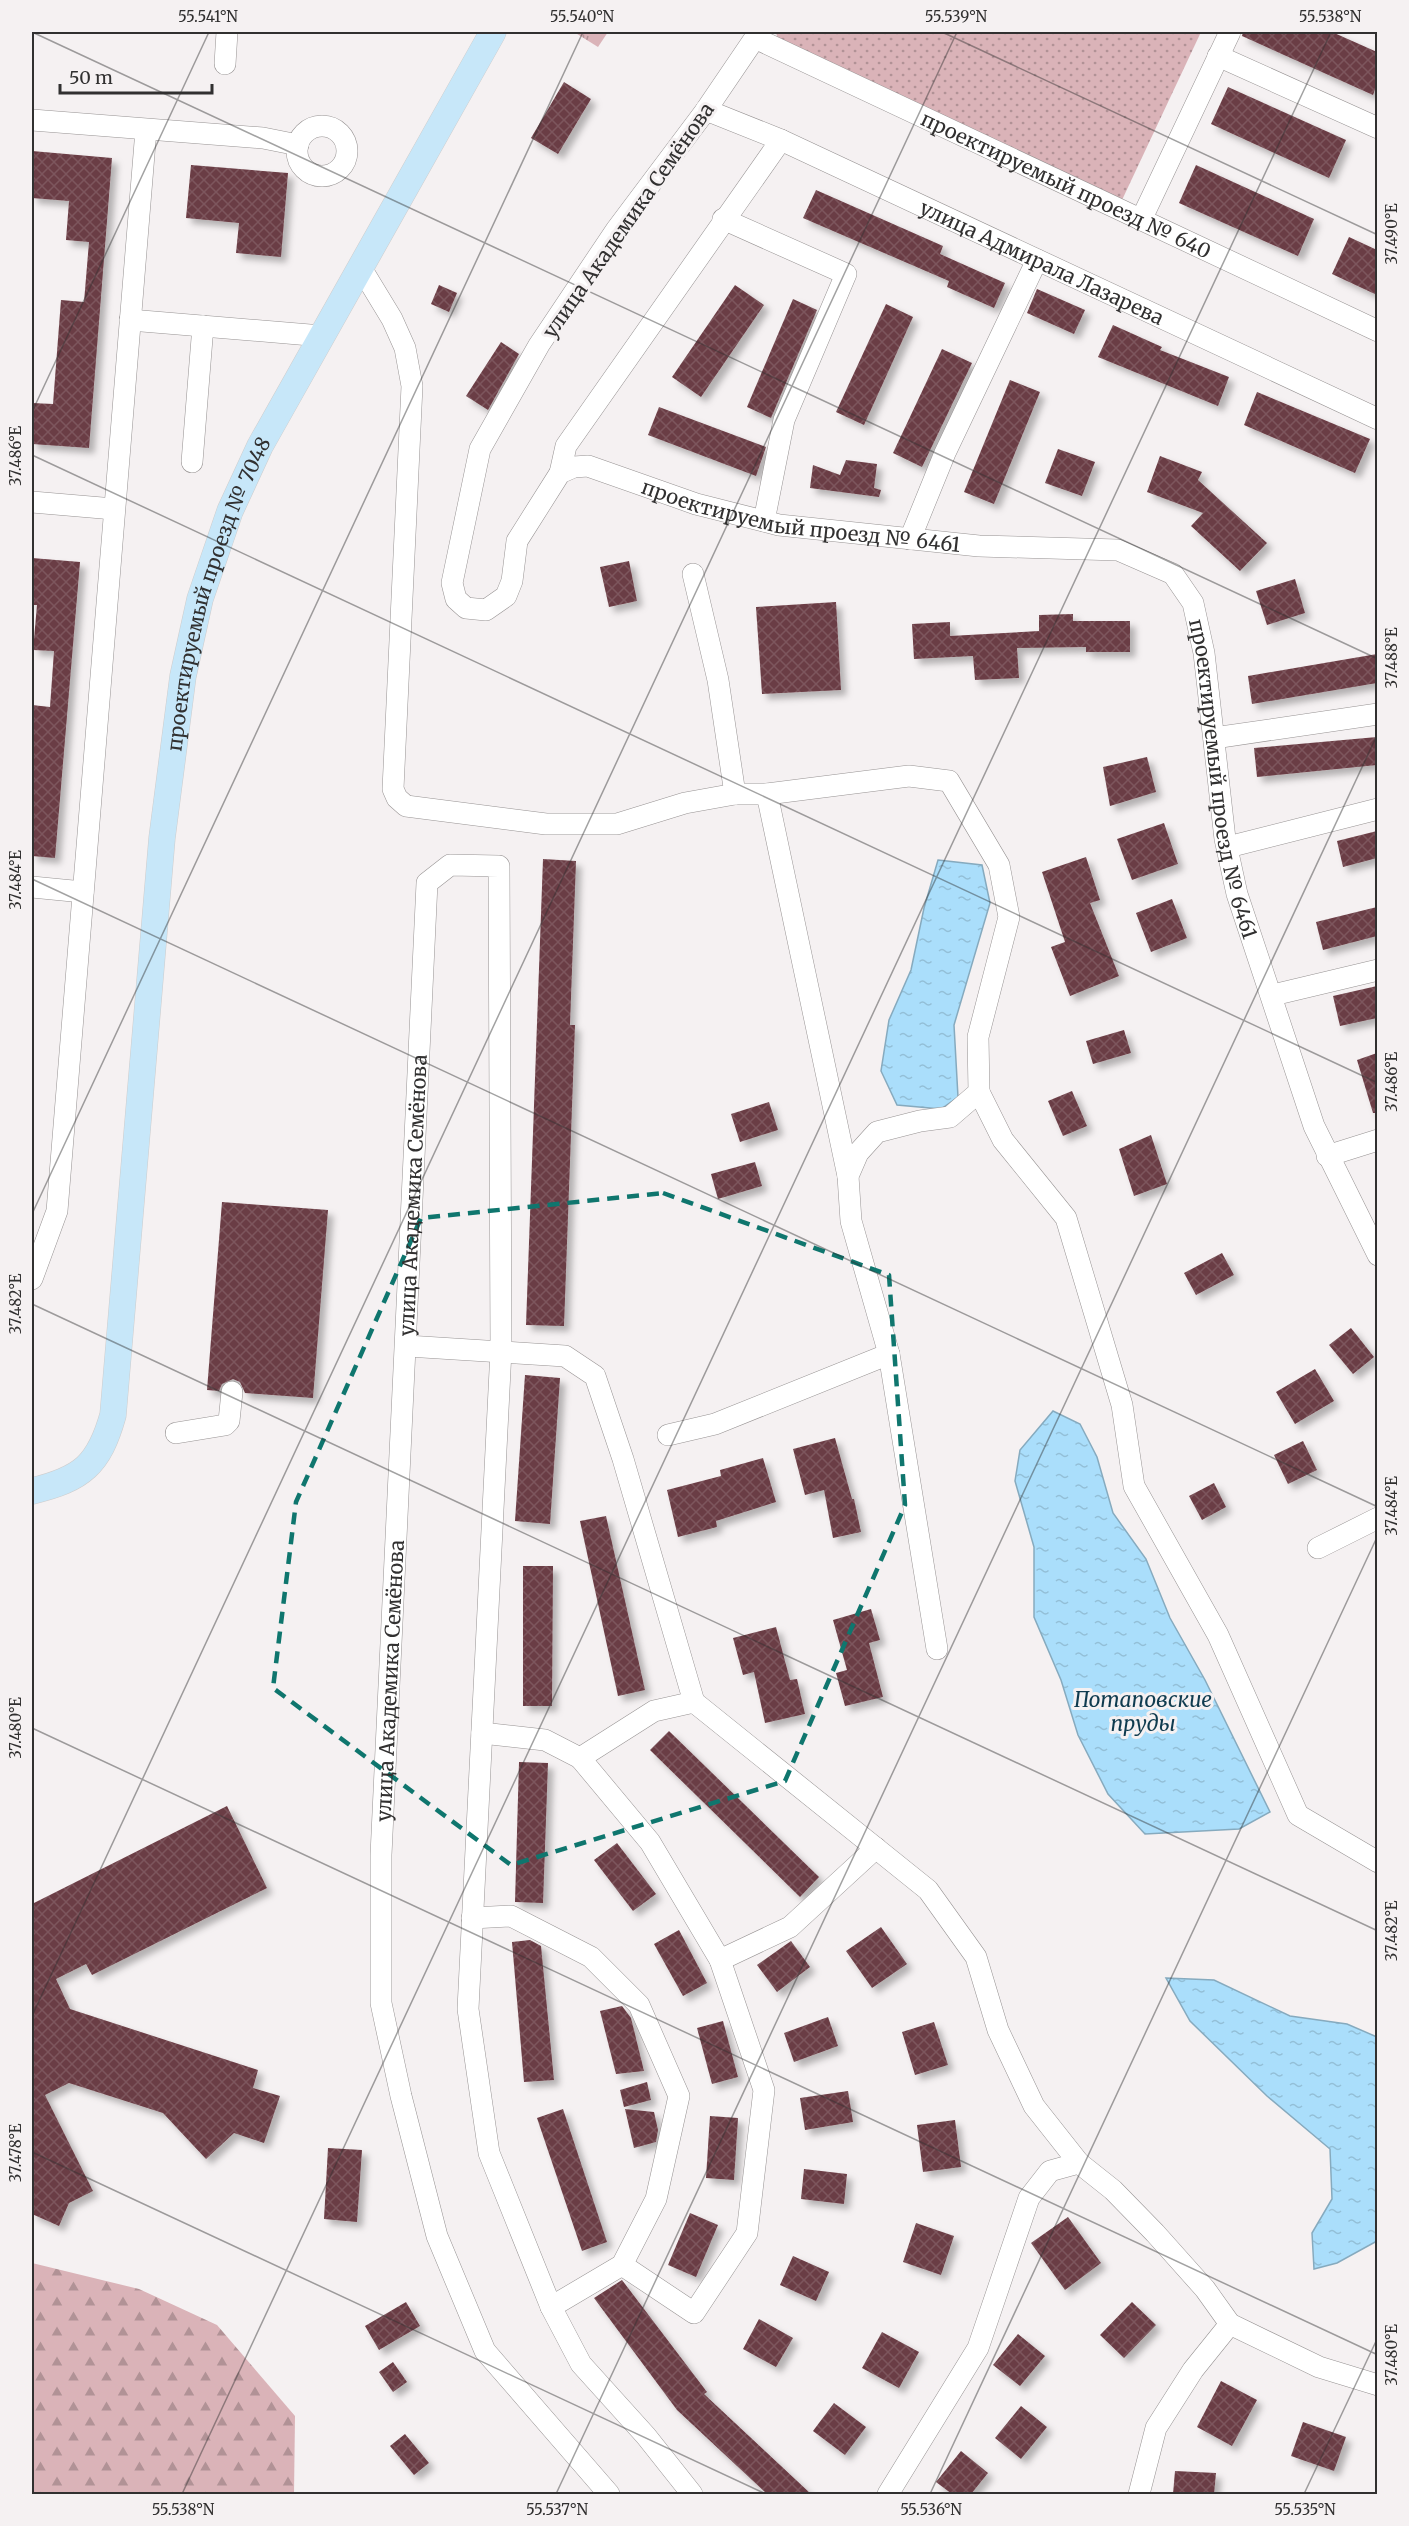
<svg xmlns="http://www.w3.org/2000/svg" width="1409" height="2526" font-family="Merriweather,serif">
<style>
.grass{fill:url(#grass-dots)}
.forest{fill:url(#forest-firs)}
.park{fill:url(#park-tufts)}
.water{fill:url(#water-ripples);stroke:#86aabe;stroke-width:1.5}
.building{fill:url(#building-cross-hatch);filter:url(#shadow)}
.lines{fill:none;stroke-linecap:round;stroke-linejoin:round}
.minor-casing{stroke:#979393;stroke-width:22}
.major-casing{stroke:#cecdcd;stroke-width:27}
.minor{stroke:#fff;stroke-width:21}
.major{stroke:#c7e7f9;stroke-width:26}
.marked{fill:none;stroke:#0f766e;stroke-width:4.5;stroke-dasharray:12 8;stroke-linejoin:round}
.ticks{fill:none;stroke:#313030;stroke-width:1.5;stroke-opacity:0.45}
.labels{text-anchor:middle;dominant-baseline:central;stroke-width:6;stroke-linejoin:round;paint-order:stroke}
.street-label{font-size:20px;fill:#313030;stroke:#f5f1f2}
.water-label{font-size:21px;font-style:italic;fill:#0f3b4f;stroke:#f5f1f2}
.neatline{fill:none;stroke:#313030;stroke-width:2}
.ticks-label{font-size:15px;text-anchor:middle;fill:#313030}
</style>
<defs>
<pattern id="grass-dots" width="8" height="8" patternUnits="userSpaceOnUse" patternTransform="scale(1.5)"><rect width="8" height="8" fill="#dab3b8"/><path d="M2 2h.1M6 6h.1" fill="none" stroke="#b19296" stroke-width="1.8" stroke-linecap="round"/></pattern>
<pattern id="forest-firs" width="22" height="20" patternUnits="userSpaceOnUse" patternTransform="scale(1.5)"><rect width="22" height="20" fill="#dab3b8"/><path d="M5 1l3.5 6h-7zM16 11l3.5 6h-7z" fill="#b19296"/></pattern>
<pattern id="park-tufts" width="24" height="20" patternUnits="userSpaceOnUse" patternTransform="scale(1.5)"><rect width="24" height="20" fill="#dab3b8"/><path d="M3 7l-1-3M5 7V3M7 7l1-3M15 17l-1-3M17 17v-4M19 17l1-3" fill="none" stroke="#b19296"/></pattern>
<pattern id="water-ripples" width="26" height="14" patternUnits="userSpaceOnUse" patternTransform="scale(1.5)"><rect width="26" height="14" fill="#aadefb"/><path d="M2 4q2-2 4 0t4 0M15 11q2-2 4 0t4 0" fill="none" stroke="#93bfd7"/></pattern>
<pattern id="building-cross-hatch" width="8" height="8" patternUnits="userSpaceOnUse" patternTransform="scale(1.5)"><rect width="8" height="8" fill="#6b3c44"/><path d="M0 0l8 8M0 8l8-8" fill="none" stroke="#7c575d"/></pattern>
<filter id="shadow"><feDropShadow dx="5.5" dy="5.5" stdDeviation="3" flood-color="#0004"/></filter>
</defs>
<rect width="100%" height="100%" fill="#f5f1f2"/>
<polygon class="grass" points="776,32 1201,32 1122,200 778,41"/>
<polygon class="forest" points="32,2263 139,2289 217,2325 295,2416 294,2494 32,2494"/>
<polygon class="park" points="574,32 608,32 598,47"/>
<g class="water">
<polygon points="938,860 982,865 990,903 954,1025 958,1097 941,1109 897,1105 881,1071 889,1020 911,970 924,908"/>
<polygon points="1053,1411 1080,1424 1097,1457 1113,1513 1146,1559 1170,1618 1205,1680 1270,1812 1239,1829 1145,1834 1108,1794 1078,1735 1061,1680 1034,1617 1034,1547 1015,1481 1020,1450"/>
<polygon points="1166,1978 1214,1980 1290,2016 1347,2024 1377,2037 1377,2241 1337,2263 1314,2269 1312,2233 1332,2199 1330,2149 1267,2096 1190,2021"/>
</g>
<g class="building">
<polygon points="1243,32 1332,32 1377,52 1377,84 1373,95 1242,36"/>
<polygon points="564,82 591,99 558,154 531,138"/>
<polygon points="1228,87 1346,140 1329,178 1211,124"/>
<polygon points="32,151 112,158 89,448 32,444 32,403 53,404 61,300 84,302 89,242 66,240 69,201 32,198"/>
<polygon points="191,165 288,173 281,257 236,253 239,223 186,218"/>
<polygon points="1196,165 1314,219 1298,256 1179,203"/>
<polygon points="816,190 943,246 940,254 1005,283 994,308 947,287 949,281 803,218"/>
<polygon points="1349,237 1377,250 1377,295 1332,274"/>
<polygon points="439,285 457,293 449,312 431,304"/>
<polygon points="735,285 764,305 701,397 672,377"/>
<polygon points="1037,289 1085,310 1074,334 1027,313"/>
<polygon points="793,299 817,310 771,418 747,407"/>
<polygon points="886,304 913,317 864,425 836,412"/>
<polygon points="1113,325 1162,347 1160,350 1229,377 1218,406 1098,357"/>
<polygon points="501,342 519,354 488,410 466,396"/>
<polygon points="942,349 972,363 922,467 893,453"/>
<polygon points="1010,380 1040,392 994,504 964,492"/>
<polygon points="1257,392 1370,439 1355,473 1244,425"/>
<polygon points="659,407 766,447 756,476 648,435"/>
<polygon points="1058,449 1095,462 1082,496 1045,483"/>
<polygon points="1160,456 1202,472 1198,480 1267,543 1240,571 1191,526 1203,513 1147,492"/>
<polygon points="846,460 877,464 874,488 881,490 879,497 810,488 813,465 840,475"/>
<polygon points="32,558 80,562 55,858 32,856 32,705 50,707 54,651 33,650 37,605 32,605"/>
<polygon points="629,561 637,601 609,607 600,567"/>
<polygon points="1295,579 1305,613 1267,625 1256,591"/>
<polygon points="836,602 841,690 762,694 756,607"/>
<polygon points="1073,614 1073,621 1130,621 1130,652 1086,652 1086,647 1017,648 1019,678 975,680 973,656 914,659 912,624 950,622 950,636 1039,631 1039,615"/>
<polygon points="1377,654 1377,683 1252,704 1248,676"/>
<polygon points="1377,737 1377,765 1257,777 1254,748"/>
<polygon points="1147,757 1156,792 1110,806 1103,767"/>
<polygon points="1164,823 1178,864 1132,880 1117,839"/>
<polygon points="1377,831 1377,858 1343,867 1337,841"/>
<polygon points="1086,857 1100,900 1090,903 1119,976 1070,996 1051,947 1065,942 1042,872"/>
<polygon points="543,859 576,861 570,1025 575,1025 564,1326 526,1325"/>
<polygon points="1172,899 1187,938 1151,952 1136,913"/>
<polygon points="1377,907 1377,936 1323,950 1316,922"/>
<polygon points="1377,986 1377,1018 1340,1026 1333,996"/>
<polygon points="1124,1030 1131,1053 1093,1064 1086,1041"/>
<polygon points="1377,1053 1377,1113 1373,1113 1357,1060"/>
<polygon points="1072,1091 1087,1126 1063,1136 1048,1101"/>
<polygon points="769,1102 778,1130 740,1142 731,1114"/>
<polygon points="1151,1135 1167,1184 1134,1196 1119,1149"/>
<polygon points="755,1162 762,1186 718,1199 711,1174"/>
<polygon points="222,1202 328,1210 313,1398 245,1393 240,1382 233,1379 222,1384 219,1391 207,1390"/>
<polygon points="1222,1253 1234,1275 1196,1295 1184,1273"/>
<polygon points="1351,1328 1374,1357 1353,1374 1329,1345"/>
<polygon points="1315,1369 1334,1401 1295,1424 1276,1392"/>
<polygon points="525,1375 560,1378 550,1524 515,1521"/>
<polygon points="835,1438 852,1499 854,1499 861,1532 833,1538 824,1490 805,1495 793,1449"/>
<polygon points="1303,1441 1317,1470 1288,1484 1274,1455"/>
<polygon points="763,1458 776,1502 716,1521 717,1527 678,1537 667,1490 721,1476 720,1470"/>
<polygon points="1214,1483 1226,1507 1202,1520 1189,1496"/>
<polygon points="606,1516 645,1690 618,1696 580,1521"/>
<polygon points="523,1566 553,1566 552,1706 523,1706"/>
<polygon points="871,1609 880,1640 869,1643 883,1697 845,1706 836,1673 847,1670 833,1620"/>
<polygon points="776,1627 790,1680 797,1679 805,1714 765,1723 754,1672 743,1675 733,1638"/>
<polygon points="669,1731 819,1877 800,1897 650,1750"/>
<polygon points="519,1762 548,1763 543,1903 515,1902"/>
<polygon points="227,1806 267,1888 92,1975 86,1964 56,1979 70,2009 258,2070 253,2088 280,2096 264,2143 234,2133 206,2159 163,2113 69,2083 45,2095 93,2191 69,2203 59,2226 32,2214 32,1904"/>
<polygon points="617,1843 656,1894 633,1911 594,1860"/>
<polygon points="881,1927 907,1964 872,1988 846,1951"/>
<polygon points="679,1930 707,1983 683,1996 654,1944"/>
<polygon points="530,1940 541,1946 554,2080 524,2082 512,1942"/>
<polygon points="791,1941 810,1967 777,1992 757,1965"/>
<polygon points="622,2006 631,2018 644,2071 616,2074 600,2011"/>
<polygon points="828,2017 838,2046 794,2062 784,2033"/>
<polygon points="723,2021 738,2077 712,2084 697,2028"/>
<polygon points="934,2022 948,2065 915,2075 902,2032"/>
<polygon points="647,2082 651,2100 624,2107 620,2090"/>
<polygon points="848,2091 853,2122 805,2130 800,2098"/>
<polygon points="563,2109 607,2242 582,2251 537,2118"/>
<polygon points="625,2109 654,2112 658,2130 656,2142 634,2148"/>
<polygon points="710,2116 738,2118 734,2180 706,2178"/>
<polygon points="955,2120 961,2167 923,2172 917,2125"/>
<polygon points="328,2148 362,2150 357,2222 324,2219"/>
<polygon points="804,2169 847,2174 844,2204 801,2199"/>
<polygon points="690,2213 718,2225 696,2277 668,2265"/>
<polygon points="1068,2217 1101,2263 1065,2290 1031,2243"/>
<polygon points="916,2223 954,2236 941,2275 903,2262"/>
<polygon points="793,2256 829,2272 816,2301 780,2285"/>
<polygon points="622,2280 707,2392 704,2394 811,2494 767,2494 677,2410 594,2298"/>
<polygon points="406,2302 420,2326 379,2350 365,2326"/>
<polygon points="1132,2302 1156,2325 1124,2358 1100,2335"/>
<polygon points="759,2319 793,2338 776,2367 743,2349"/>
<polygon points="882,2332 919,2352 899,2388 862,2368"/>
<polygon points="1018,2334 1045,2356 1020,2386 993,2365"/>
<polygon points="393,2362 407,2382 393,2392 379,2372"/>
<polygon points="1221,2381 1257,2400 1232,2446 1197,2427"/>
<polygon points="834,2403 866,2427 845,2455 813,2431"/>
<polygon points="1021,2406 1047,2427 1021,2459 995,2438"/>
<polygon points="1303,2422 1346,2437 1334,2471 1291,2456"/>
<polygon points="405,2434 429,2463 414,2475 390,2446"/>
<polygon points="961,2451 988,2473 971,2494 952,2494 936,2482"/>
<polygon points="1175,2471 1216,2473 1214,2494 1173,2494"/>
</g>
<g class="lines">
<defs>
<g id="minor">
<path id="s1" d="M759 32 706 110 616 230 539 345 480 449 452 583 456 599 466 608 486 610 506 596 512 581 517 541 560 473 574 467 588 466 696 504 779 525 979 546 1118 550 1173 574 1193 603 1204 653 1225 839 1237 894 1314 1126 1378 1255"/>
<path id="s2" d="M755 38 1378 331"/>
<polyline points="1218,56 1378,128"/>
<polyline points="225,64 227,32"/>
<path id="s3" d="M706 110 781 140 1378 419"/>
<polyline points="32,120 263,138 298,145"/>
<circle cx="322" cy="151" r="25"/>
<polyline points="723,219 846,274 784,420 764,521"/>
<polyline points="1141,220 1230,32"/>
<polyline points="361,268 392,319 405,348 412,386 393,789 397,798 406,806 546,824 617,824 685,803 735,794 767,794 909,776 949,781 999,865 1009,917 978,1037 979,1092 950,1117 920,1121 877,1132 858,1153 848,1176 851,1221 889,1354 937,1649"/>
<polyline points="130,320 322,336"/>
<polyline points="192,462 203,326"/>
<polyline points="560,473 566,446 781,140"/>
<polyline points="32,502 114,509"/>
<polyline points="910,539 945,453 1037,260"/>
<polyline points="693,574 718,680 735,794"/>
<polyline points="1214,738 1378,714"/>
<polyline points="767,794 848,1176"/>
<polyline points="1228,847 1378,809"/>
<polyline points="32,887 83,892"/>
<polyline points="1273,995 1378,970"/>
<polyline points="979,1092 1003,1140 1066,1218 1122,1405 1134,1486 1218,1635 1298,1815 1378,1862"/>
<polyline points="1327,1156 1378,1140"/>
<polyline points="32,1279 57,1211 146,130"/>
<polyline points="407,1346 565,1356 595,1376 623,1459 694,1702 928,1890 976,1957 998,2030 1034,2106 1079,2163"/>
<polyline points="176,1433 225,1425 229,1421 232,1392"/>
<polyline points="668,1435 715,1424 889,1354"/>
<polyline points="1318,1548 1378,1518"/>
<polyline points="482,1733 545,1740 580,1758 650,1842 720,1960 764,2090 747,2233 694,2313 622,2265"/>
<polyline points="580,1758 654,1711 694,1702"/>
<polyline points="472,1918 511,1916 591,1957 639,2005 679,2096 656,2199 622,2265 551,2307"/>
<polyline points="720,1960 790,1927 876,1848"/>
<path id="s4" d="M609 2494 485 2351 437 2236 401 2096 381 2003V1855L427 883 450 865 499 866 501 1350 468 2009 489 2153 551 2307 581 2364 646 2436 692 2494"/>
<polyline points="888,2494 978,2348 1029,2198 1050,2171 1079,2163 1113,2190 1155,2233 1205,2289 1230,2324 1319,2367 1378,2385"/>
<polyline points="1139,2494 1156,2428 1193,2370 1230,2324"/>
</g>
<g id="major">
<path id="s5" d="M32 1491C82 1479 99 1465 113 1415L162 838 183 676 200 599 230 511 260 446 493 32"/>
</g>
</defs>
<use href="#minor" class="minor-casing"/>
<use href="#major" class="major-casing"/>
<use href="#minor" class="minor"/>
<use href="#major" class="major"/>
</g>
<path class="marked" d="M663 1193 889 1275 905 1505 785 1781 511 1865 273 1688 296 1502 421 1218Z"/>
<path class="ticks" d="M32 32 1378 659M942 32 1378 235M32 412 209 32M32 455 1378 1083M32 879 1378 1507M32 1214 583 32M32 1304 1378 1931M32 1728 1378 2355M32 2016 957 32M32 2152 766 2494M182 2494 1331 32M556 2494 1378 733M930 2494 1378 1535M1304 2494 1378 2337"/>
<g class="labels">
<g class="street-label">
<text stroke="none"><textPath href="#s2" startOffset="344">проектируемый проезд № 640</textPath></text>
<text transform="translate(628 220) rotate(-55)">улица Академика Семёнова</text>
<text stroke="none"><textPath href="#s3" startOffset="369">улица Адмирала Лазарева</textPath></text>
<text stroke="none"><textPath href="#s1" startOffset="1100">проектируемый проезд № 6461</textPath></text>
<text stroke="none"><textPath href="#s5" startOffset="950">проектируемый проезд № 7048</textPath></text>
<text stroke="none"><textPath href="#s1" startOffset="1694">проектируемый проезд № 6461</textPath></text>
<text stroke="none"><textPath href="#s4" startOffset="1362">улица Академика Семёнова</textPath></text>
<text stroke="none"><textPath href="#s4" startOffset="876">улица Академика Семёнова</textPath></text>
</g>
<g class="water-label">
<text x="1143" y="1699">Потаповские<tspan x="1143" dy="24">пруды</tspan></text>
</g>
</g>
<rect width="1409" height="2526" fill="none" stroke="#f5f1f2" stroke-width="66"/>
<path d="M60 84v9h152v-9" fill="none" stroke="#313030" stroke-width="3"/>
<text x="69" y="84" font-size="18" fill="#313030" stroke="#f5f1f2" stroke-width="4.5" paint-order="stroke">50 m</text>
<rect x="33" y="33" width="1343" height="2460" class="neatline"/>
<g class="ticks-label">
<text x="208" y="22">55.541°N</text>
<text x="582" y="22">55.540°N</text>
<text x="956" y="22">55.539°N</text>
<text x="1330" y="22">55.538°N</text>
<text transform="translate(1392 234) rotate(-90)" y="5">37.490°E</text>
<text transform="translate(16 456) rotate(-90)" y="5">37.486°E</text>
<text transform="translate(1392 658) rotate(-90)" y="5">37.488°E</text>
<text transform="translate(16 880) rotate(-90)" y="5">37.484°E</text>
<text transform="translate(1392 1082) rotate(-90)" y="5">37.486°E</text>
<text transform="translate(16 1304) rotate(-90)" y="5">37.482°E</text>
<text transform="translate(1392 1506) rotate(-90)" y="5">37.484°E</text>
<text transform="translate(16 1728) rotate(-90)" y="5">37.480°E</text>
<text transform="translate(1392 1931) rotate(-90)" y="5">37.482°E</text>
<text transform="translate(16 2153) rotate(-90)" y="5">37.478°E</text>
<text transform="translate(1392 2355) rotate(-90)" y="5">37.480°E</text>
<text x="183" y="2515">55.538°N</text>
<text x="557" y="2515">55.537°N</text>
<text x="931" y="2515">55.536°N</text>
<text x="1305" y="2515">55.535°N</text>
</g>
</svg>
